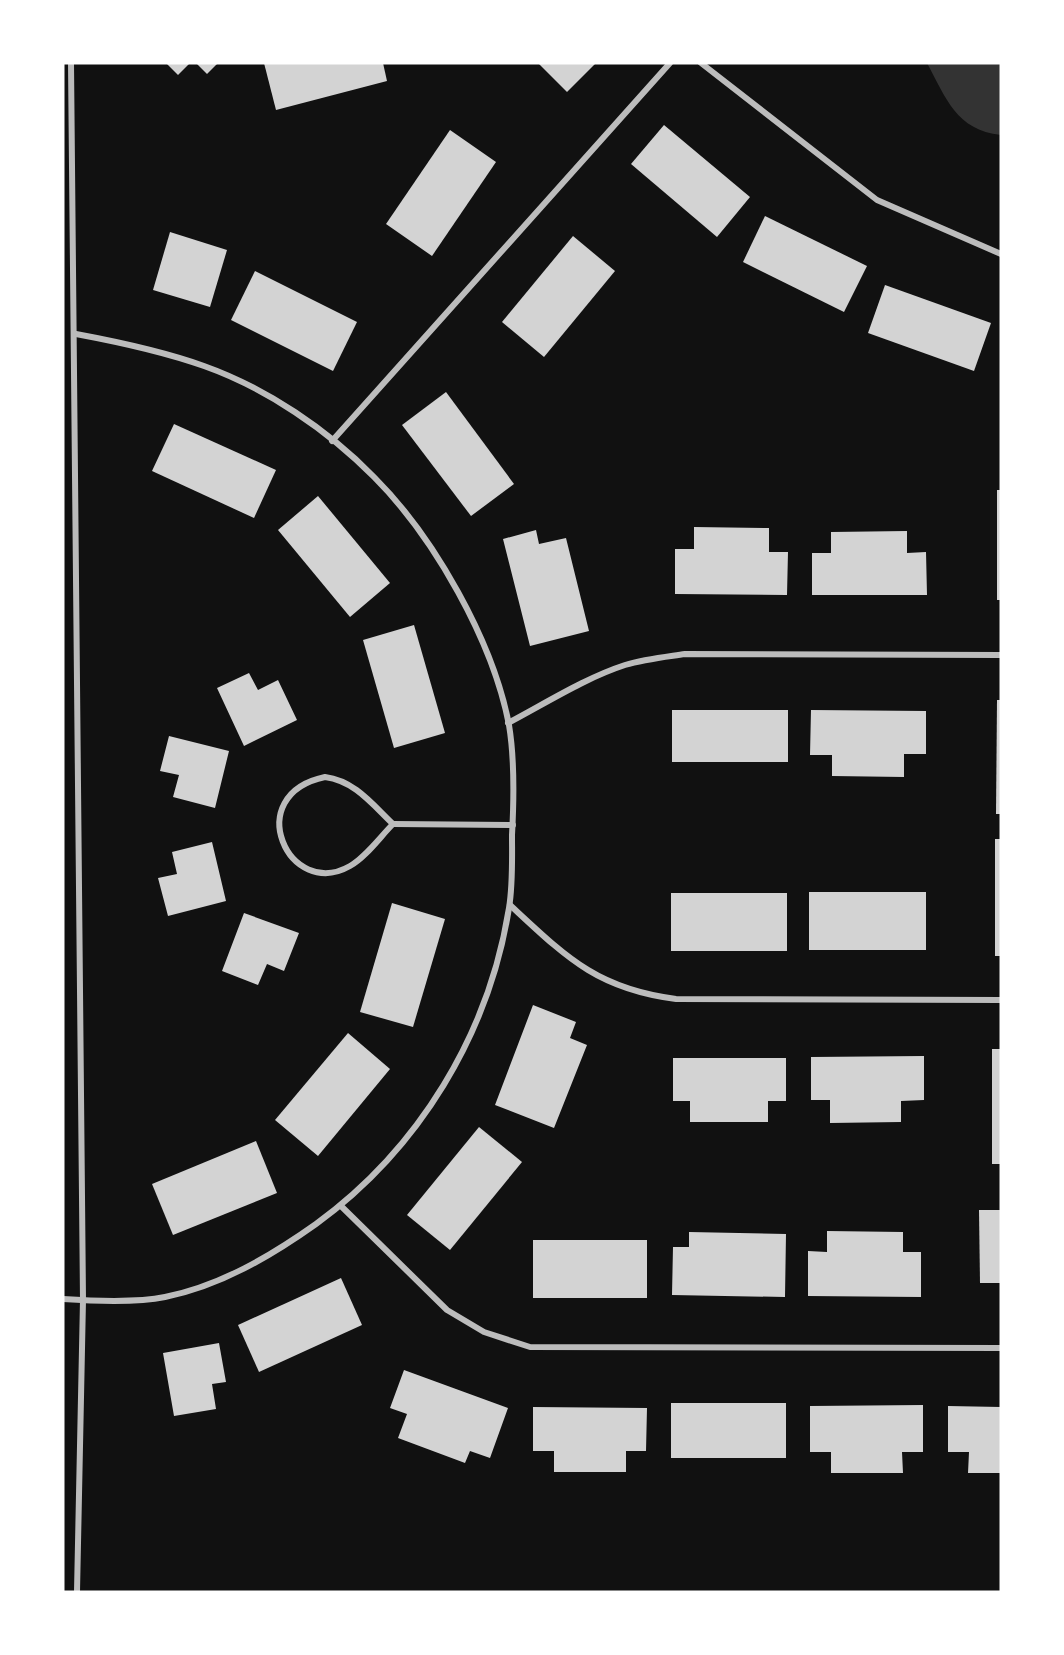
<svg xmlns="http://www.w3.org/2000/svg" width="1064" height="1655" font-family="'DejaVu Sans',sans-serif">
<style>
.water{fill:#333}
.building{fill:#d3d3d3}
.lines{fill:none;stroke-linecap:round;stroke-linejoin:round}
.minor{stroke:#bcbcbc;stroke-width:6}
</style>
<rect width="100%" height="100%" fill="#111"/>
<path class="water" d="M927 63H1001V135C956 130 946 98 927 63Z"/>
<g class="building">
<polygon points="166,63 190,63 178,75"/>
<polygon points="196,63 218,63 207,74"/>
<polygon points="264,63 383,63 387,81 276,110"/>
<polygon points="538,63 596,63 567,92"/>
<polygon points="664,125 750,197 717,237 631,164"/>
<polygon points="450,130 496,162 432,256 386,224"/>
<polygon points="765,216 867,266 844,312 743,262"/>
<polygon points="170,232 227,250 210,307 153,290"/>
<polygon points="573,236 615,271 544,357 502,322"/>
<polygon points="255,271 357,322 333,371 231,320"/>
<polygon points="885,285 991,323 974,371 868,333"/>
<polygon points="446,392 514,484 471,516 402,425"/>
<polygon points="174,424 276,470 254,518 152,471"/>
<rect x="997" y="490" width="4" height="110"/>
<polygon points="318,496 390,583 350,617 278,530"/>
<polygon points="694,527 769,528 769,552 788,552 787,595 675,594 675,549 694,549"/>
<polygon points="536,530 539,544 566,538 589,631 530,646 503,539"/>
<polygon points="907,531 907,553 926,552 927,595 812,595 812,553 831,553 831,532"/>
<polygon points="414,625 445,733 394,748 363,640"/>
<polygon points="249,673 258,690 278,680 297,720 244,746 217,688"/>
<polygon points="997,700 1001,700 1001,814 996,814"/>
<rect x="672" y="710" width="116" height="52"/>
<polygon points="811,710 926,711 926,754 904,754 904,777 832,776 832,755 810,755"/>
<polygon points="169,736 229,751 215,808 173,797 179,775 160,771"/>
<rect x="995" y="839" width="6" height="117"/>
<polygon points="212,842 226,901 168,916 158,878 177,874 172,852"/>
<rect x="809" y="892" width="117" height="58"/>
<rect x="671" y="893" width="116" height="58"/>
<polygon points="392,903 445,919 413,1027 360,1012"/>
<polygon points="244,913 299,933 284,971 267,964 258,985 222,971"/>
<polygon points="533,1005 576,1022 570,1038 587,1045 554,1128 495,1105"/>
<polygon points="348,1033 390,1069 318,1156 275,1120"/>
<rect x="992" y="1049" width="9" height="115"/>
<polygon points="924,1056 924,1100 901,1101 901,1122 830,1123 830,1100 811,1100 811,1057"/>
<polygon points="673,1058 786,1058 786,1101 768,1101 768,1122 690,1122 690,1101 673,1101"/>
<polygon points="479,1127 522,1162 450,1250 407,1215"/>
<polygon points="256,1141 277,1193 173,1235 152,1184"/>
<polygon points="979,1210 1001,1210 1001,1283 980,1283"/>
<polygon points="827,1231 903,1232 903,1252 921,1252 921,1297 808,1296 808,1251 827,1252"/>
<polygon points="689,1232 786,1234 785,1297 672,1295 673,1247 689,1247"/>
<rect x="533" y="1240" width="114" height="58"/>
<polygon points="341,1278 362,1325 259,1372 238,1325"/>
<polygon points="219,1343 226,1382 212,1384 216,1409 174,1416 163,1353"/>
<polygon points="404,1370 508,1408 490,1458 470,1451 465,1463 398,1438 407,1414 390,1408"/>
<rect x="671" y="1403" width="115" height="55"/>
<polygon points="923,1405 923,1452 902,1452 903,1473 831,1473 831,1452 810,1452 810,1406"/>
<polygon points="948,1406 1001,1407 1001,1473 968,1473 969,1452 948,1452"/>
<polygon points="533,1407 647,1408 646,1451 626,1451 626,1472 554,1472 554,1451 533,1451"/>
</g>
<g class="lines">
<g class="minor">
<polyline points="71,63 83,1300 77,1592"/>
<polyline points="701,63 877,200 1001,254"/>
<polyline points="332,441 670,63"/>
<path d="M508 723C546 703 585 678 625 665 645 659 665 657 685 654L1001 655"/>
<path d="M325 777C355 781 372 804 393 824 380 837 366 857 350 866 289 901 240 795 325 777Z"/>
<polyline points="393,824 513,825"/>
<path d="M510 905C566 957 597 989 676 999L1001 1000"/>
<polyline points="341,1206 447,1310 484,1332 530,1347 1001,1348"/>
<path d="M63 1299C93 1301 136 1303 165 1297 220 1286 271 1256 316 1224 419 1149 489 1034 509 908 513 884 512 858 512 835 514 799 515 761 509 725 493 641 434 537 374 477 328 430 266 388 204 366 162 351 119 342 76 334"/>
</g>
</g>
<rect width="1064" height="1655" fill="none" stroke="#ffffff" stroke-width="129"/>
</svg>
